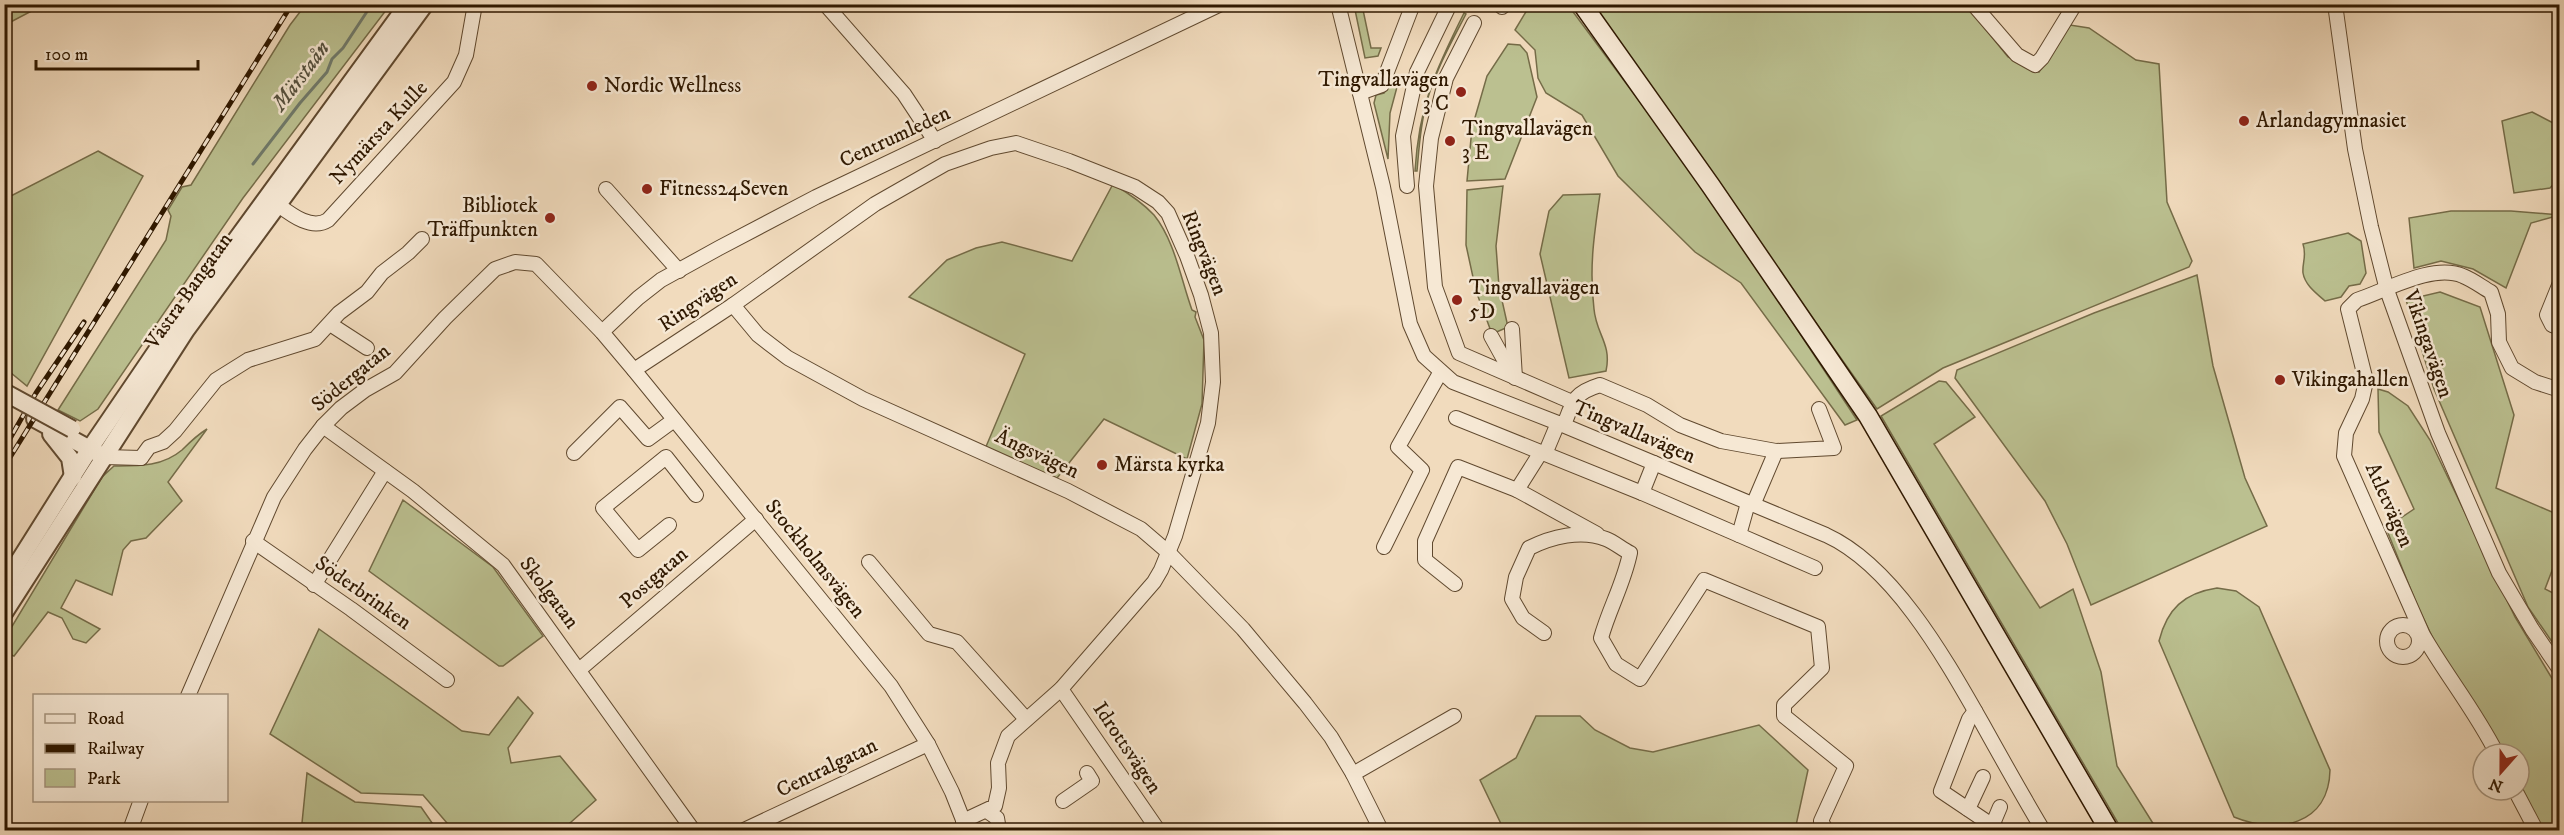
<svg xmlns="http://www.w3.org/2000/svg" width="2564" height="835" font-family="'IM FELL DW Pica',serif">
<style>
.green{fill:#bbc090;stroke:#756c48;stroke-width:1.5}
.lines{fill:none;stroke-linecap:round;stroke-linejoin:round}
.stream{stroke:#707a6b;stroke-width:3}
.minor-casing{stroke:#60492f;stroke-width:16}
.tertiary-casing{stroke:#60492f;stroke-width:20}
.secondary-casing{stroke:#2f1800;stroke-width:21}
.minor{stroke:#f6e8d4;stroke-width:14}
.tertiary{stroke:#f6e8d4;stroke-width:16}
.secondary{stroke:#f6e8d4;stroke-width:18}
.rail-casing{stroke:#2f1800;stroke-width:5}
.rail{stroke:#f6e8d4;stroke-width:3;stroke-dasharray:9;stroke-linecap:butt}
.tertiary-bridge-casing{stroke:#60492f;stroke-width:20;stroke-linecap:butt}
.tertiary-bridge{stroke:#f6e8d4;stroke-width:16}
.poi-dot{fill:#8f2418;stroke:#f6e8d4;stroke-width:2}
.labels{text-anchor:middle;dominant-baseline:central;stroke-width:5;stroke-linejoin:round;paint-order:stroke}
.poi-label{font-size:21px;fill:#2f1800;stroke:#f6e8d4;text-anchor:start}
.street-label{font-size:21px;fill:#2f1800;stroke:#f6e8d4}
.water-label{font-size:22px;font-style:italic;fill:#55513f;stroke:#f6e8d4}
</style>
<rect width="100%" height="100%" fill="#f1dbbd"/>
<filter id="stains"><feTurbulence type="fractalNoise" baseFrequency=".00333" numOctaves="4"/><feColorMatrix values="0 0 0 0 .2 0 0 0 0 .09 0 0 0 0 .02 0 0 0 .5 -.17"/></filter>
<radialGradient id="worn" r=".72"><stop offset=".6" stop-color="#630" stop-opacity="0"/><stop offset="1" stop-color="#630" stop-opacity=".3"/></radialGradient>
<g class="green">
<polygon points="5,4 43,4 43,5 5,25"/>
<polygon points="306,4 390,5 243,198 98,409 80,421 58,410 166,240 171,216 168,210 182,187 191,185 290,25"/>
<polygon points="1354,5 1362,5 1371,48 1381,48 1378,56 1365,58"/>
<polygon points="1530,5 1568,5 1703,187 1857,420 1845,425 1741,283 1695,252 1618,176 1582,115 1546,93 1538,78 1535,50 1515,30"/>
<polygon points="1590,5 1966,5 2008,57 2039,72 2070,25 2089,28 2136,60 2159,64 2167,202 2192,261 2189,267 1943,368 1877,409"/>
<path d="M1464 13 1466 14C1451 43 1434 73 1426 105 1420 127 1419 149 1417 171H1415C1419 105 1435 71 1464 13Z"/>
<polygon points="1508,44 1520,45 1527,53 1537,97 1505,179 1467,181 1472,128 1487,76"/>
<polygon points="1389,85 1397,87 1390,113 1388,159 1374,103 1376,95 1384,93"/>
<polygon points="2532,112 2559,126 2559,178 2550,188 2514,193 2502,121"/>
<polygon points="98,151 143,176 27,386 5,368 5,199"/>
<path d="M1113 184C1128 193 1142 202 1154 215 1175 241 1181 280 1192 310L1196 312 1195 317 1204 340 1202 404 1187 459 1104 419 1057 478 985 449 1025 354 909 297 947 260 976 248 1002 242 1072 261Z"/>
<polygon points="1503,186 1496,246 1499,287 1508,327 1492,334 1476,291 1466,245 1467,190"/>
<path d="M1600 194C1594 235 1589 268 1594 309 1596 334 1612 344 1606 371L1569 378 1540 254 1549 211 1563 195Z"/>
<polygon points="2451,211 2511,211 2560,215 2531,223 2506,288 2473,269 2441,261 2414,268 2409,218"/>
<path d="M2348 233 2361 241 2366 273 2360 284 2349 286 2341 297 2325 301C2316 293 2305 285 2303 273 2302 263 2307 256 2303 244Z"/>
<polygon points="2197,275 2213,366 2245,478 2267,526 2091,605 2067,544 2045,501 1955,378 1957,370 2094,313"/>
<polygon points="2440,292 2480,307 2514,415 2496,488 2559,515 2553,568 2545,589 2559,596 2559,652 2528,607 2434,389 2406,300"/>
<polygon points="1939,381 1946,382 1975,417 1934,444 2040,608 2073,589 2101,672 2117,766 2154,825 2159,830 2122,830 1881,416"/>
<polygon points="2378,389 2388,392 2408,406 2430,440 2515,617 2559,690 2559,830 2540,830 2519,789 2519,754 2500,754 2438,649 2417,605 2386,528 2414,509 2379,432"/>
<path d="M207 429 168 482 182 501 146 538 131 541 123 550 112 595 76 580 61 608 100 629 86 643 73 639 62 618 48 612 14 656 6 653 5 655V638L102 477 114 466C138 466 162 467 182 450 190 442 197 435 207 429Z"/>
<polygon points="403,500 493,567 543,636 503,666 499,666 369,571"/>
<path d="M2217 588 2236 591 2259 607 2330 770C2329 825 2278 835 2234 817L2159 641C2167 609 2184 593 2217 588Z"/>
<polygon points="319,629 462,731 489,735 518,697 533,713 508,748 511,763 560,756 596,800 562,830 453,830 423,795 361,793 270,734"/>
<polygon points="1536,716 1580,716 1595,730 1630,748 1653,752 1759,725 1808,770 1795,830 1504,830 1480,780 1516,758"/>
<polygon points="307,773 355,802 421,807 437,830 342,830 302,823"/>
</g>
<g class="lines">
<polyline class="stream" points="253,164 300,103 327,72 332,59 343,48 372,4"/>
<defs>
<g id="minor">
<polyline points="825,4 904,94 935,141"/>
<path d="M1338 4 1383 187 1410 324 1424 356 1453 382 1558 423 1826 535C1894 566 1946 660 1982 723 2002 759 2022 795 2043 830"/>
<polyline points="1499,4 1502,7 1504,4"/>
<polyline points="1973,4 2017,55 2035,65 2042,58 2075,4"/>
<polyline points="2335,4 2355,149 2371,227 2387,290 2438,433 2499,573 2532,629 2560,670"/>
<polyline points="1474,23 1446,78 1431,138 1426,186 1435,287 1459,353 1572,402"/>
<polyline points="1360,93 1382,85 1413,4"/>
<polyline points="1407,186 1403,136 1417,72 1448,8"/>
<polyline points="606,189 679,271"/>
<path d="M270 199C286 210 309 232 328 220L454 82 466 55 475 4"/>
<polyline points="2560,283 2547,315 2552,325 2560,328"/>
<polyline points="733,305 758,335 788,358 863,399 1068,491 1141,529 1169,553 1243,629 1305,703 1331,737 1353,774 1381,830"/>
<polyline points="330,324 367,348"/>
<polyline points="1512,329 1515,378"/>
<polyline points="602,332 638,298 661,280 719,248 816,197 1221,4"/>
<polyline points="1491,336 1512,374"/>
<polyline points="634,370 733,305 875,204 945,164 991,148 1016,143 1069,161 1135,187 1158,202 1168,213 1187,256 1201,295 1211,333 1213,382 1208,423 1175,536 1161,570 1154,582 1061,689 1008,736 998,763 999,788 995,806 963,821"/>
<polyline points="1456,418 1642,493 1739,535"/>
<path d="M1564 425C1573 401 1574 393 1600 385L1647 405 1680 425 1721 441 1776 451 1753 505"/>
<polyline points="323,426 413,491 503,565 693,830"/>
<polyline points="1776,451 1834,448 1819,409"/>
<polyline points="574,453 620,407 648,439 674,420"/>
<polyline points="1545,454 1558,423"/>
<polyline points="105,457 141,458"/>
<polyline points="141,458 149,447 163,442 175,431 216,380 248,360 315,339 339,313 367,292 382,273 408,253 422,239"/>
<polyline points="1517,490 1597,534"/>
<polyline points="1642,493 1654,463"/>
<polyline points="1748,503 1739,535 1815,568"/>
<polyline points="669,525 638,550 603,508 666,457 696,495"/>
<polyline points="253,541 351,609 447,680"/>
<polyline points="1384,547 1422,470 1398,447 1440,373"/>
<polyline points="869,562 929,634 957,642 1026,719"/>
<polyline points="1455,584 1425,560 1425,541 1458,467 1517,490 1541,452"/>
<polyline points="314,585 385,471"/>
<circle cx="2403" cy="641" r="16"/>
<path d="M1544 633 1523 618 1512 599 1516 577 1529 548C1551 537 1581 529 1606 539 1614 542 1622 549 1630 553 1624 583 1609 609 1601 638L1616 664 1640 679 1704 580 1818 627 1822 668 1784 705V716L1846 766 1821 821 1826 830"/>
<polyline points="579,670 756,519"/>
<polyline points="1061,689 1158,830"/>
<polyline points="188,696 274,497 305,449 323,426 341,408 365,390 395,373 445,318 495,269 515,262 536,264 602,332 634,370 891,686 928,744 952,792 967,830"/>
<polyline points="1975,711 1969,719 1941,791 1999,830"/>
<path d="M2497 754C2476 712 2446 675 2423 635L2344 456 2346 433 2362 399 2366 381 2348 309 2357 300C2387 290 2433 263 2463 276 2473 280 2482 287 2491 292L2498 314 2499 342 2512 368 2535 382 2560 390"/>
<polyline points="1353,774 1454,716"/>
<polyline points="2515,790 2536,830"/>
<polyline points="1063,801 1092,781 1087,773"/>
<polyline points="1968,809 1983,777"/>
<polyline points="987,811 997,818 999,830"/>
<polyline points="1992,826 2000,807"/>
<polyline points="130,830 141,800"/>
<polyline points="744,830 928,744"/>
</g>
<g id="tertiary">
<polyline points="35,419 99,454"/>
<polyline points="51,434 70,458 73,477"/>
<polyline points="4,585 89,450 174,325 408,4"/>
<polyline points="4,613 186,330 425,4"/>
</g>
<polyline id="secondary" points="1582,4 1711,186 1868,416 2109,830"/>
</defs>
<use href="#minor" class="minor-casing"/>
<use href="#tertiary" class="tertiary-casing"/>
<use href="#secondary" class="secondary-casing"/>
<use href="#minor" class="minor"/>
<use href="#tertiary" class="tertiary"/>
<use href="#secondary" class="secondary"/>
<defs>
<g id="rail">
<polyline points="4,449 36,393 84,322"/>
<polyline points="4,467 292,4"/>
</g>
</defs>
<use href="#rail" class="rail-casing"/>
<use href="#rail" class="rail"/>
<defs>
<polyline id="tertiary-bridge" points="6,393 72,429"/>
</defs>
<use href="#tertiary-bridge" class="tertiary-bridge-casing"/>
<use href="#tertiary-bridge" class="tertiary-bridge"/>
</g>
<g class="poi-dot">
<circle cx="592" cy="86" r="6"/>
<circle cx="1461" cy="92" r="6"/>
<circle cx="2244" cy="121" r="6"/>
<circle cx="1450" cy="141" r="6"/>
<circle cx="647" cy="189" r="6"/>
<circle cx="550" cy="218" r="6"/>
<circle cx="1457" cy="300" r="6"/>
<circle cx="2280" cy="380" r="6"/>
<circle cx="1102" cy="465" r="6"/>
</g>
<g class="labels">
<g class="poi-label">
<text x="1449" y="80" text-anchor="end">Tingvallavägen<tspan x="1449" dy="24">3 C</tspan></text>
<text x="604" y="86">Nordic Wellness</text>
<text x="2256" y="121">Arlandagymnasiet</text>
<text x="1462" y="129">Tingvallavägen<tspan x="1462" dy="24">3 E</tspan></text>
<text x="659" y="189">Fitness24Seven</text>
<text x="538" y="206" text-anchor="end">Bibliotek<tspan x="538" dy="24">Träffpunkten</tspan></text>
<text x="1469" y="288">Tingvallavägen<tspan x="1469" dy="24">5D</tspan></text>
<text x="2292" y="380">Vikingahallen</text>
<text x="1114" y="465">Märsta kyrka</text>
</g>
<g class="street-label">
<text transform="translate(379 133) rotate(-47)">Nymärsta Kulle</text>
<text transform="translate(895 137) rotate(-25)">Centrumleden</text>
<text transform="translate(1204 253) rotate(68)">Ringvägen</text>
<text transform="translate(189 291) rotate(-55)">Västra Bangatan</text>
<text transform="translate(698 302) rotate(-34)">Ringvägen</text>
<text transform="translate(2428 344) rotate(71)">Vikingavägen</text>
<text transform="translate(351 378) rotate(-39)">Södergatan</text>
<text transform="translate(1634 432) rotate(23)">Tingvallavägen</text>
<text transform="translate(1037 454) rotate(25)">Ängsvägen</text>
<text transform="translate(2389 505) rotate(66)">Atletvägen</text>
<text transform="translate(815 559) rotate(51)">Stockholmsvägen</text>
<text transform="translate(654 578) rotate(-41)">Postgatan</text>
<text transform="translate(363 593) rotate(35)">Söderbrinken</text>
<text transform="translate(549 593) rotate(53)">Skolgatan</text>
<text transform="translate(1127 748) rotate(56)">Idrottsvägen</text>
<text transform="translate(827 768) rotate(-26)">Centralgatan</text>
</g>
<g class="water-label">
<text transform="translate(301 76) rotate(-53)">Märstaån</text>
</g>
</g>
<rect width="2564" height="835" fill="none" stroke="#f1dbbd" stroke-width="24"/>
<rect x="6" y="6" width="2552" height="823" fill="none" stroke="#2f1800" stroke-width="3"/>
<rect x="12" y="12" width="2540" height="811" fill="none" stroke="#2f1800" stroke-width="1.5"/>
<rect x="33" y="694" width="195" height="108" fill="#f6e8d4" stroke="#a6957f" stroke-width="1.5"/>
<rect x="45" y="714" width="30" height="9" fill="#f6e8d4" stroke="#a6957f" stroke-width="1.5"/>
<text x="87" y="724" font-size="18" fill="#2f1800">Road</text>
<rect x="45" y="744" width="30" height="9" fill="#2f1800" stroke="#a6957f" stroke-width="1.5"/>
<text x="87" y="754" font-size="18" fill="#2f1800">Railway</text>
<rect x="45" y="769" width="30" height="18" fill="#bbc090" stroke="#a6957f" stroke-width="1.5"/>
<text x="87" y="784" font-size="18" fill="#2f1800">Park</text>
<g transform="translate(2501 772) rotate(201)"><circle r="28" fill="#f6e8d4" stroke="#a6957f" stroke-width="1.5"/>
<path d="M0-4.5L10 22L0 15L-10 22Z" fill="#8f2418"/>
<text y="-9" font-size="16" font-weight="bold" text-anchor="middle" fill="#2f1800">N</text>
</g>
<path d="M36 60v9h162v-9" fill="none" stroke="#2f1800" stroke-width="3"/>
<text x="45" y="60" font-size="18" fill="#2f1800" stroke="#f6e8d4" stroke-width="4.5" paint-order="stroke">100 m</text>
<rect width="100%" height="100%" filter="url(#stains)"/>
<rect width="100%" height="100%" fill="url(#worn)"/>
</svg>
